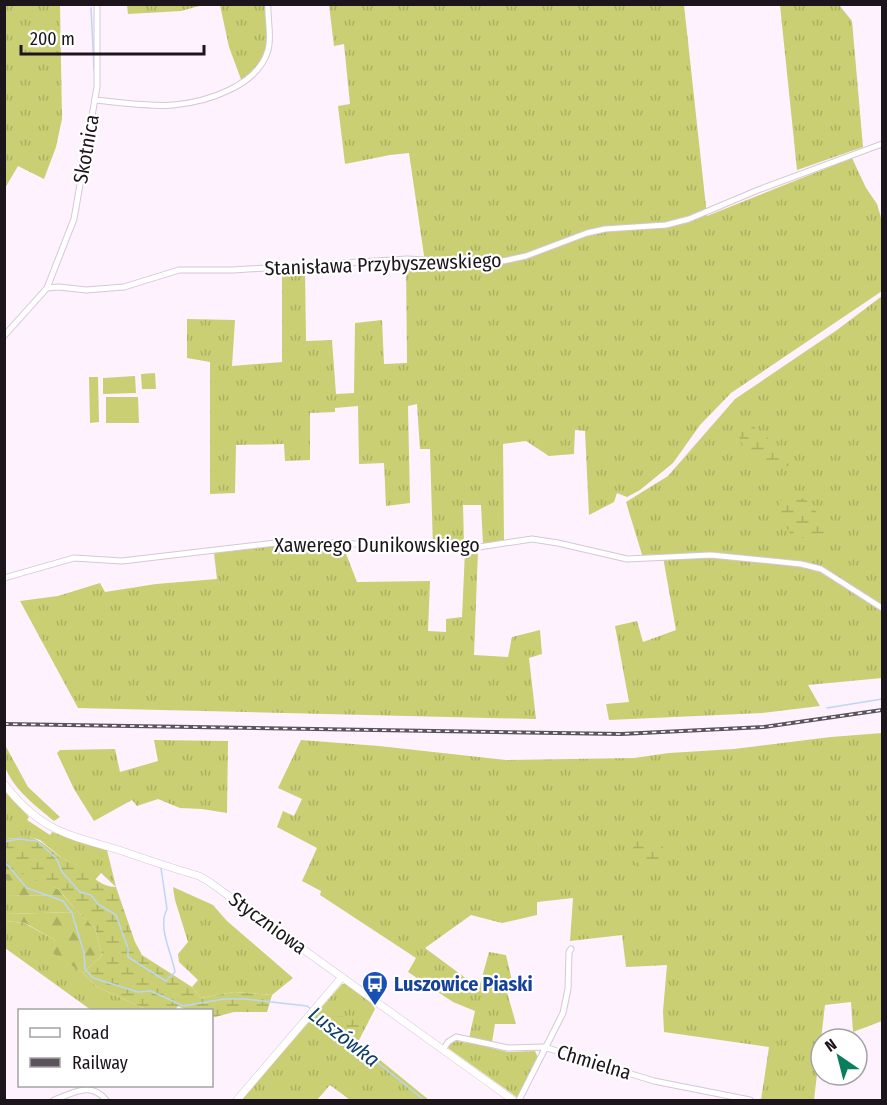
<svg xmlns="http://www.w3.org/2000/svg" width="887" height="1105" font-family="'Fira Sans Condensed',sans-serif">
<style>
.grass{fill:url(#grass-tufts)}
.forest{fill:url(#forest-firs)}
.wetland{fill:url(#wetland-marsh)}
.pitch{fill:#c9cf72}
.lines{fill:none;stroke-linecap:round;stroke-linejoin:round}
.stream{stroke:#bcd6f5;stroke-width:1.5}
.minor-casing{stroke:#d6c7d7;stroke-width:7}
.tertiary-casing{stroke:#d6c7d7;stroke-width:8}
.minor{stroke:#fff;stroke-width:5}
.tertiary{stroke:#fff;stroke-width:7}
.rail-casing{stroke:#5c545c;stroke-width:4}
.rail{stroke:#fff;stroke-width:1.5;stroke-dasharray:4.5;stroke-linecap:butt}
.labels{text-anchor:middle;dominant-baseline:central;stroke-width:4.5;stroke-linejoin:round;paint-order:stroke}
.street-label{font-size:20px;fill:#1c161c;stroke:#fff}
.transit-label{font-size:20px;font-weight:bold;fill:#164399;stroke:#fff;text-anchor:start}
.water-label{font-size:21px;font-style:italic;fill:#103e6c;stroke:#fff}
</style>
<defs>
<pattern id="grass-tufts" width="24" height="20" patternUnits="userSpaceOnUse" patternTransform="scale(1.5)"><rect width="24" height="20" fill="#c9cf72"/><path d="M3 7l-1-3M5 7V3M7 7l1-3M15 17l-1-3M17 17v-4M19 17l1-3" fill="none" stroke="#acb162"/></pattern>
<pattern id="forest-firs" width="22" height="20" patternUnits="userSpaceOnUse" patternTransform="scale(1.5)"><rect width="22" height="20" fill="#c9cf72"/><path d="M5 1l3.5 6h-7zM16 11l3.5 6h-7z" fill="#acb162"/></pattern>
<pattern id="wetland-marsh" width="20" height="14" patternUnits="userSpaceOnUse" patternTransform="scale(1.5)"><rect width="20" height="14" fill="#c9cf72"/><path d="M1 5h8M5 5V1M11 12h8M15 12V8" fill="none" stroke="#acb162"/></pattern>
</defs>
<rect width="100%" height="100%" fill="#fef2ff"/>
<g class="grass">
<polygon points="5,4 60,5 62,119 56,147 44,179 18,166 5,188"/>
<polygon points="127,5 127,4 203,5 181,11 128,14"/>
<path d="M220 5H266C267 23 272 44 262 61 257 69 248 76 242 82L229 47Z"/>
<polygon points="329,5 684,5 707,216 852,158 866,188 877,204 882,221 882,291 731,393 700,425 673,463 640,490 627,497 617,493 614,502 589,515 585,431 575,430 574,454 549,456 526,441 503,444 504,540 483,544 481,505 463,505 464,545 433,547 430,449 420,449 417,404 408,406 410,503 386,506 384,463 359,464 358,406 335,408 335,412 310,413 310,460 285,461 284,444 236,445 235,493 210,494 210,362 187,358 187,319 235,320 232,366 282,362 282,269 305,268 306,341 332,340 336,394 354,393 355,323 382,320 384,364 407,363 406,263 425,262 409,153 390,155 345,164 338,106 350,104 344,44 334,46"/>
<polygon points="780,5 839,5 852,21 863,147 797,170"/>
<polygon points="882,296 882,678 808,685 820,706 762,713 609,720 606,704 629,702 615,626 637,621 643,642 676,630 663,557 643,558 626,502 668,476 735,399 837,330"/>
<polygon points="155,373 156,389 142,389 141,374"/>
<polygon points="308,545 343,546 357,582 430,581 428,631 446,632 446,619 462,617 465,551 478,550 474,655 508,657 512,637 540,630 542,654 529,658 536,719 78,708 20,601 58,596 100,583 105,592 156,584 217,579 214,553 274,546"/>
<polygon points="882,733 882,1021 853,1032 851,1002 825,1005 814,1100 761,1100 769,1047 664,1032 663,1011 667,965 626,967 622,935 570,941 573,898 537,902 537,915 502,923 471,915 425,948 479,988 489,952 506,955 513,985 505,985 516,1024 495,1024 491,1048 508,1052 535,1051 538,1058 518,1098 448,1048 451,1043 456,1041 468,1043 475,1011 453,1002 408,972 416,958 320,895 321,891 302,881 317,848 277,827 283,811 294,816 302,799 278,788 301,740 379,746 506,760 634,758 669,753 734,749 831,737"/>
<polygon points="154,740 228,741 227,813 202,809 180,808 158,799 137,806 132,800 94,821 74,789 57,753 60,750 115,749 120,772 158,761"/>
<path d="M4 743 28 787 60 817 54 821C36 806 14 790 5 767 3 760 4 750 4 743Z"/>
<polygon points="4,790 29,817 27,820 50,835 52,832 107,850 116,887 101,873 95,880 77,865 63,859 40,840 30,837 5,839"/>
<polygon points="173,887 213,905 227,921 293,978 272,995 234,992 201,998 192,987 198,980 179,962 178,954 188,942 175,900"/>
<polygon points="63,895 78,912 5,914 4,896"/>
<polygon points="5,921 24,923 55,940 52,952 83,973 97,987 148,1010 91,1010 5,948"/>
<polygon points="342,984 346,984 371,1003 375,1009 358,1042 429,1100 350,1100 330,1085 317,1100 241,1100"/>
</g>
<g class="forest">
<polygon points="20,872 58,889 63,895 5,896 4,874"/>
<polygon points="78,912 95,928 102,955 83,973 51,952 55,940 25,923 5,921 4,914"/>
</g>
<g class="wetland">
<path d="M745 420 767 437 792 463 782 470C757 465 744 455 737 431Z"/>
<path d="M785 494C818 497 817 516 828 542L792 536 775 511Z"/>
<path d="M30 837C43 841 50 850 62 858 67 862 74 862 79 866 92 875 100 887 116 887L135 942 142 955 192 987 201 998 234 992 272 995 267 1012H234L215 1017 212 1016V1010H186L178 1006 175 1010H148L97 987 83 973 102 955 95 928 78 912 58 889 20 873 5 874V839Z"/>
<polygon points="642,837 656,840 663,846 662,859 653,867 638,867 630,857 634,844"/>
<polygon points="341,1016 366,1020 356,1040 327,1017"/>
</g>
<g class="pitch">
<polygon points="135,376 136,393 103,394 103,378"/>
<polygon points="89,377 98,377 99,422 90,423"/>
<polygon points="106,397 138,397 139,423 106,423"/>
</g>
<g class="lines">
<g class="stream">
<polyline points="91,8 94,69"/>
<polyline points="827,708 882,699"/>
<path d="M4 842 18 839 37 841 57 859 62 872 80 892 91 895 98 904 116 915 128 948V957L166 981 175 972C172 953 157 927 167 909L161 868"/>
<polyline points="4,861 27,888 63,901 72,913 84,953 85,969 93,978 138,992 151,991 183,1006 224,999 246,999 307,1006 312,1010"/>
<polyline points="316,1013 424,1100"/>
</g>
<defs>
<g id="minor">
<path d="M95 100C116 102 153 107 173 105 207 102 258 86 268 50 272 35 267 20 268 4"/>
<polyline points="47,288 59,287 86,290 124,287 179,270 233,270 407,259 460,262 503,261 526,256 587,233 605,229 666,225 689,219 758,190 882,144"/>
<polyline points="4,336 47,288 74,219 97,87 97,4"/>
<polyline points="4,578 74,558 122,561 276,543 341,543 432,549 479,547 532,539 558,543 627,559 711,555 801,564 821,569 882,608"/>
<polyline points="443,1050 448,1042 456,1037 508,1048 544,1047 654,1081 750,1100"/>
<path d="M54 1100C74 1093 90 1081 106 1100"/>
<polyline points="519,1100 563,1013 568,989 569,952 571,949"/>
</g>
<g id="tertiary">
<path d="M4 784C41 831 65 834 119 850 145 859 172 868 199 876L208 881 513 1100"/>
<polyline points="237,1100 342,977"/>
</g>
</defs>
<use href="#minor" class="minor-casing"/>
<use href="#tertiary" class="tertiary-casing"/>
<use href="#minor" class="minor"/>
<use href="#tertiary" class="tertiary"/>
<defs>
<polyline id="rail" points="4,724 621,734 764,727 882,710"/>
</defs>
<use href="#rail" class="rail-casing"/>
<use href="#rail" class="rail"/>
</g>
<defs>
<symbol id="bus-pin" viewBox="-11 -11 22 30"><path d="M0 17L-7.5 6A9.5 9.5 0 1 1 7.5 6Z" fill="#1a4fb4" stroke="#fff"/><path d="M-5-6H5V4H4V6H2V4H-2V6H-4V4H-5ZM-3.5-4V0h7V-4ZM-3.5 1.2v1.5H-2V1.2ZM2 1.2v1.5H3.5V1.2Z" fill="#fff"/></symbol>
</defs>
<g fill-rule="evenodd">
<use href="#bus-pin" x="360" y="969" width="30" height="40"/>
</g>
<g class="labels">
<g class="street-label">
<text transform="translate(86 149) rotate(-80)">Skotnica</text>
<text transform="translate(383 264) rotate(-2)">Stanisława Przybyszewskiego</text>
<text x="377" y="545">Xawerego Dunikowskiego</text>
<text transform="translate(268 923) rotate(36)">Styczniowa</text>
<text transform="translate(594 1062) rotate(17)">Chmielna</text>
</g>
<g class="transit-label">
<text x="394" y="984">Luszowice Piaski</text>
</g>
<g class="water-label">
<text transform="translate(344 1037) rotate(38)">Luszówka</text>
</g>
</g>
<rect width="887" height="1105" fill="none" stroke="#1c161c" stroke-width="12"/>
<rect x="18" y="1009" width="195" height="78" fill="#ffffff" stroke="#a4a2a4" stroke-width="1.5"/>
<rect x="30" y="1028" width="30" height="9" fill="#ffffff" stroke="#a4a2a4" stroke-width="1.5"/>
<text x="72" y="1039" font-size="18" fill="#1c161c">Road</text>
<rect x="30" y="1058" width="30" height="9" fill="#5c545c" stroke="#a4a2a4" stroke-width="1.5"/>
<text x="72" y="1069" font-size="18" fill="#1c161c">Railway</text>
<g transform="translate(839 1057) rotate(325)"><circle r="28" fill="#ffffff" stroke="#a4a2a4" stroke-width="1.5"/>
<path d="M0-4.5L10 22L0 15L-10 22Z" fill="#0a7e5c"/>
<text y="-9" font-size="16" font-weight="bold" text-anchor="middle" fill="#1c161c">N</text>
</g>
<path d="M21 45v9h183v-9" fill="none" stroke="#1c161c" stroke-width="3"/>
<text x="30" y="45" font-size="18" fill="#1c161c" stroke="#ffffff" stroke-width="4.5" paint-order="stroke">200 m</text>
</svg>
